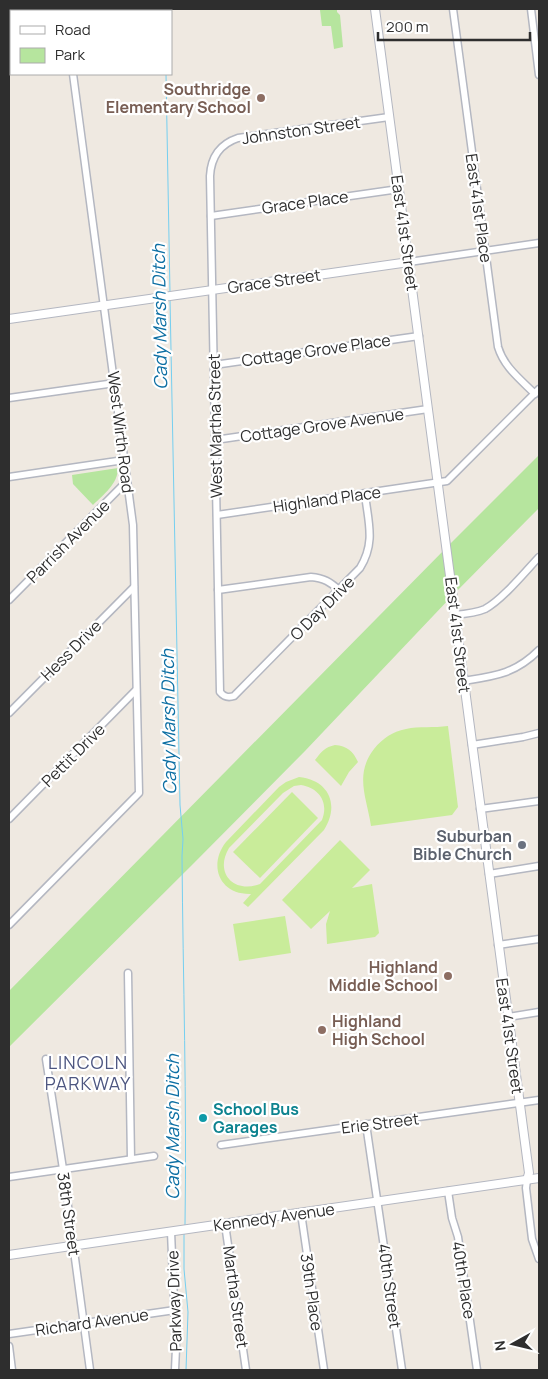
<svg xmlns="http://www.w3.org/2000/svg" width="548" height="1379" font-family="Manrope,sans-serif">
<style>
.green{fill:#b6e59e}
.pitch{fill:#c9ec9a;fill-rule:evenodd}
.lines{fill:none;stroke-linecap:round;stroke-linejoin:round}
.stream{stroke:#75cff0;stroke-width:1}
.minor-casing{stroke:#b4b7c1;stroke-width:9}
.tertiary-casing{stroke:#b4b7c1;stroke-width:10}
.minor{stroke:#fff;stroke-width:6}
.tertiary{stroke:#fff;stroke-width:8}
.education-dot{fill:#8d6e63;stroke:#fff;stroke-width:2}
.worship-dot{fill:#6b7280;stroke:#fff;stroke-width:2}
.culture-dot{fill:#0f9aa8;stroke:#fff;stroke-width:2}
.labels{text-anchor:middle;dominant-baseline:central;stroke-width:4.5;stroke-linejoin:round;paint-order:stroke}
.education-label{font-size:16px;font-weight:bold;fill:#785e54;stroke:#fff;text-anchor:end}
.street-label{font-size:16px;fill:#2e2e2e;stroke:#fff}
.worship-label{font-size:16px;font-weight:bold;fill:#5b616d;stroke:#fff;text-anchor:end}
.culture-label{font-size:16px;font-weight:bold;fill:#0d838f;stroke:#fff;text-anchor:start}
.water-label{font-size:18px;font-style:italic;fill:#0d6fa3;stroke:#fff}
.neighbourhood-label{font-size:18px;letter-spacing:1px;fill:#4d5680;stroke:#fff}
</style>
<rect width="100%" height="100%" fill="#efe9e1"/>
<g class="green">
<polygon points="324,9 337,9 337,12 340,15 343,47 334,49 331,26 322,26 320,10"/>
<polygon points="539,455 539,508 452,596 305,751 191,866 9,1047 9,991 447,547"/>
<path d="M118 468C118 484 103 495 93 505L73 484 72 475Z"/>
</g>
<g class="pitch">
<path d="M448 726 458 807 452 815 371 826C367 798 354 775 374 749 383 738 392 732 406 729 419 726 434 728 448 726Z"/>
<path d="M335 745C347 746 353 751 358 762L349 772 341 786 315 760C321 752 325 747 335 745Z"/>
<path d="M299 777C329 780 340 805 324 830L248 907 243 903 251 894C219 895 208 865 226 842L279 787 286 782ZM301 785C319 788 329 802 322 820L260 884C234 894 214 873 229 848L283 793 294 786Z"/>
<polygon points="292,792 318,818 260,878 233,852"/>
<polygon points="340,840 370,870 352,888 372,884 379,933 375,937 327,944 326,924 330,911 311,929 282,900"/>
<polygon points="285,916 291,953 239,961 233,924"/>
</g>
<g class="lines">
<g class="stream">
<polyline points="164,9 165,11"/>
<polyline points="166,74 170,293"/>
<path d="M170 299 180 805 183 839 182 856C183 979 187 1102 185 1225"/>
<polyline points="184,1232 184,1269 188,1312 186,1370"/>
</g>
<defs>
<g id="minor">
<polyline points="64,9 65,11"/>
<path d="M453 9 498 347C504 367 520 379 535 394"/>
<polyline points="531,9 539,75"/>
<polyline points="211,216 399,189"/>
<polyline points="409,262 539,243"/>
<polyline points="214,365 419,336"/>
<polyline points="9,398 115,383"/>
<polyline points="215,440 428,409"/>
<polyline points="9,477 124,460"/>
<path d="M365 494C368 522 376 542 360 568L234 696C228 698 224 697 220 692L210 176C211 157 220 144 238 138L389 117"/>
<polyline points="217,515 447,481 539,389"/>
<path d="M218 590 311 577C324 578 330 582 339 590"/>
<polyline points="9,600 127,481"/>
<path d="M454 615C465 614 476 613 485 609 502 600 525 572 539 557"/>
<path d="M463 681C495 676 515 674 539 650"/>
<polyline points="9,713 134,587"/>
<polyline points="472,745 523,737 539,733"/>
<polyline points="480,809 539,801"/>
<polyline points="9,819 136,690"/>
<polyline points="489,874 539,866"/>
<polyline points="9,925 139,793 133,525 73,74"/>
<polyline points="498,945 539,939"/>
<polyline points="128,973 131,1159"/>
<polyline points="508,1017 539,1012"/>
<polyline points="46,1059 63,1169 90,1370"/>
<polyline points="366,1124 402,1370"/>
<polyline points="221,1145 539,1100"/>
<polyline points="9,1177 154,1156"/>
<polyline points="527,1180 526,1188 532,1239 539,1259"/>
<polyline points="448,1191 452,1218 458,1237 477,1370"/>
<polyline points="301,1213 324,1370"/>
<polyline points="225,1224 246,1370"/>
<polyline points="171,1232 176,1348 175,1370"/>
<polyline points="9,1334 175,1310"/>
<polyline points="9,1346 12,1370"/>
</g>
<g id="tertiary">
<polyline points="375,9 529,1173 527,1180"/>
<polyline points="9,319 409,262"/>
<polyline points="9,1255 539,1178"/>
</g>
</defs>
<use href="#minor" class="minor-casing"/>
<use href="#tertiary" class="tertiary-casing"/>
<use href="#minor" class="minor"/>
<use href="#tertiary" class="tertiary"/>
</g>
<g class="education-dot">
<circle cx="261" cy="98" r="5"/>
<circle cx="448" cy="976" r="5"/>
<circle cx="322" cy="1030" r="5"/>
</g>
<circle class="worship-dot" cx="522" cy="845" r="5"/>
<circle class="culture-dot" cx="203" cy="1118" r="5"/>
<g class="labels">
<g class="education-label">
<text x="251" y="89">Southridge<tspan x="251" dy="18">Elementary School</tspan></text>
<text x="438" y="967">Highland<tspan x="438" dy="18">Middle School</tspan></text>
<text x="332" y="1021" text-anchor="start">Highland<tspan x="332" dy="18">High School</tspan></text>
</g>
<g class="street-label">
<text transform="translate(301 130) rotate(-8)">Johnston Street</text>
<text transform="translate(305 202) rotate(-8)">Grace Place</text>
<text transform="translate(479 208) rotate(82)">East 41st Place</text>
<text transform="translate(405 233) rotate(82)">East 41st Street</text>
<text transform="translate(274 281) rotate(-8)">Grace Street</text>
<text transform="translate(316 350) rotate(-8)">Cottage Grove Place</text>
<text transform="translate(322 425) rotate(-8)">Cottage Grove Avenue</text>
<text transform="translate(215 426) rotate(-91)">West Martha Street</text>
<text transform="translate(121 432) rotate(83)">West Wirth Road</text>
<text transform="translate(327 499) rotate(-8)">Highland Place</text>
<text transform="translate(68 541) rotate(-45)">Parrish Avenue</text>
<text transform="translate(322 608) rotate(-45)">O Day Drive</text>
<text transform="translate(458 635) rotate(83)">East 41st Street</text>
<text transform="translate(71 650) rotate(-45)">Hess Drive</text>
<text transform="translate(73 755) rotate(-45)">Pettit Drive</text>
<text transform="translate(510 1036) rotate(82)">East 41st Street</text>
<text transform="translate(380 1123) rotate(-7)">Erie Street</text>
<text transform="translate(69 1214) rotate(82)">38th Street</text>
<text transform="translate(274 1217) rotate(-8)">Kennedy Avenue</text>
<text transform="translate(464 1280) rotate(81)">40th Place</text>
<text transform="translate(390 1286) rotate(82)">40th Street</text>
<text transform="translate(312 1292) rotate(82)">39th Place</text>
<text transform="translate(236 1297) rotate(82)">Martha Street</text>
<text transform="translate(174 1301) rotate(-92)">Parkway Drive</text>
<text transform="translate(92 1322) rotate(-8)">Richard Avenue</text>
</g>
<g class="worship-label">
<text x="512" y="836">Suburban<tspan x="512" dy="18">Bible Church</tspan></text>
</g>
<g class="culture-label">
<text x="213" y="1109">School Bus<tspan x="213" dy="18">Garages</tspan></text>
</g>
<g class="water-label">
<text transform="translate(159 317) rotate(-91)">Cady Marsh Ditch</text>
<text transform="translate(168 722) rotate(-91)">Cady Marsh Ditch</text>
<text transform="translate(172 1127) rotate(-90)">Cady Marsh Ditch</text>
</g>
<g class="neighbourhood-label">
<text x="88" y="1062">LINCOLN<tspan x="88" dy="21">PARKWAY</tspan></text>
</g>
</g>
<rect width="548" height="1379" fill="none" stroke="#2e2e2e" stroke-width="20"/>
<rect x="10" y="10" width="162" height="65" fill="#ffffff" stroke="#ababab"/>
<rect x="20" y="26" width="25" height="8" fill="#ffffff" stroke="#ababab"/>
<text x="55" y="35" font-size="15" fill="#2e2e2e">Road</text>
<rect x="20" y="48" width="25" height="15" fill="#b6e59e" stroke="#ababab"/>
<text x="55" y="60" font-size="15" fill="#2e2e2e">Park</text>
<g transform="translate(513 1344) rotate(262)" stroke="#ffffff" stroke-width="4" paint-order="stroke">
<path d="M0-4L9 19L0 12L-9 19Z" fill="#2e2e2e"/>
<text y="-8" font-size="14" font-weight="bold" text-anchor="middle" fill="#2e2e2e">N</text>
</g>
<path d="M378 32v8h152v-8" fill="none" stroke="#2e2e2e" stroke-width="2.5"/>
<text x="386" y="32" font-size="15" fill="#2e2e2e" stroke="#ffffff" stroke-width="4" paint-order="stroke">200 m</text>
</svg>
